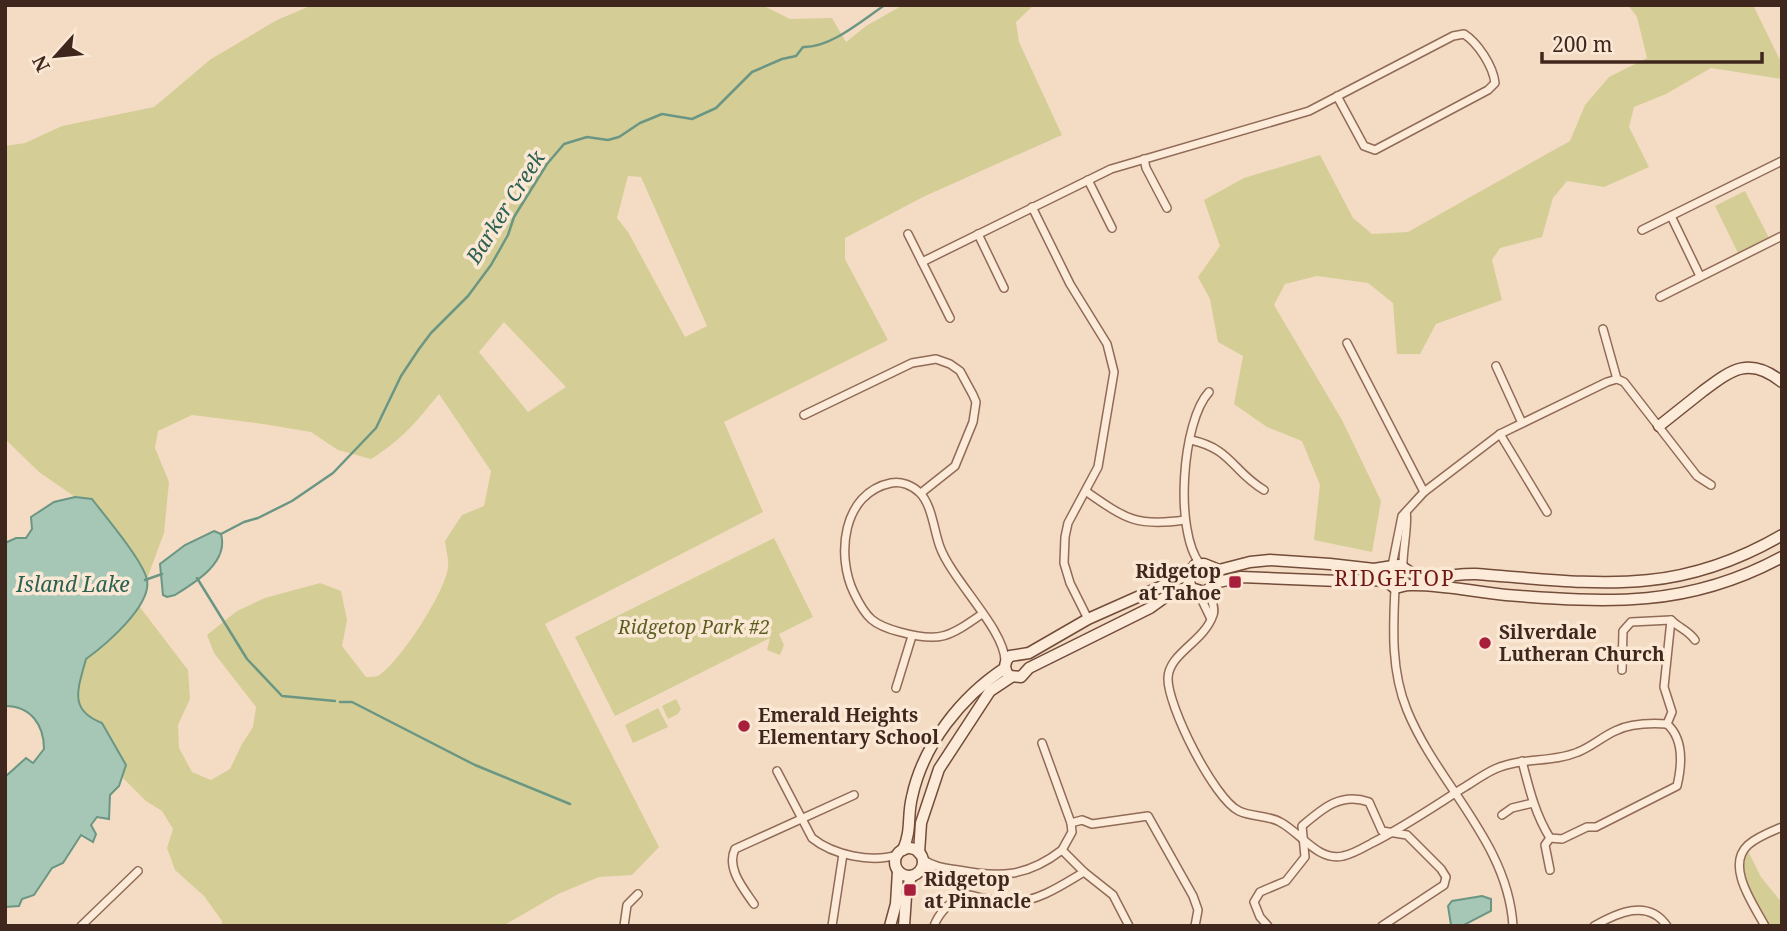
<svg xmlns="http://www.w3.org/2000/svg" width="1787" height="931" font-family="'Noto Serif',serif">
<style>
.green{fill:#d4ce96;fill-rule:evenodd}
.water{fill:#a6c6b6;stroke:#6b9683;stroke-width:2}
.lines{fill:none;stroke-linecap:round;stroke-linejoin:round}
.stream{stroke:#6b9683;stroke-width:2.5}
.street-casing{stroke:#916b57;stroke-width:10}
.secondary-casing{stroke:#734c3a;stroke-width:13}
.street{stroke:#fdebd9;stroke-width:7}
.secondary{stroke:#fdebd9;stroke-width:10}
.poi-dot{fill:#a81f3c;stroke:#fae8d5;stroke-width:2.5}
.labels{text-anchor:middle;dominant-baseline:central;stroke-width:7;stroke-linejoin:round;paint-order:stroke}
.poi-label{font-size:19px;font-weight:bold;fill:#3f271d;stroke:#fae8d5;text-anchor:start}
.park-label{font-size:19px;font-style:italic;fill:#5b5e21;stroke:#fae8d5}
.water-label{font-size:21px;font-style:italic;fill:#2b6152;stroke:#fae8d5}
.neighbourhood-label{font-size:21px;letter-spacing:2px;fill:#711817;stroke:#fae8d5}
</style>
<rect width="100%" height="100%" fill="#f4dcc4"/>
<g class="green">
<path d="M312 5H762L790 19 832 18 846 42 866 26 903 5H1034L1016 22 1019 42 1062 135 925 196 845 238V259L888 340 724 422 763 512 545 624 659 847 632 875 599 877 558 894 503 926H221L222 921 204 896 175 870 167 848 173 829 162 811 146 801 122 777 126 765 102 723C68 710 78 689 86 659 107 644 125 628 139 606L188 670 190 699 178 725 179 748 192 772 211 780 230 769 242 744 253 727 256 707 214 653 207 635 237 611 265 598 320 583 341 591 347 620 342 646 366 677C372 677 377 677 381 674 402 658 444 594 448 568 449 560 446 550 445 541L462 515 484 506 491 471 439 394C415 423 404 438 371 459L338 450 311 432 263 424 192 415 158 431 155 448 169 482 164 533 147 579 125 542 92 499 75 497 39 472 5 439V146L25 143 62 126 154 107 211 59 277 20ZM628 176 641 177 707 326 685 337 628 232 617 218ZM504 322 566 387 528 412 479 352Z"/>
<polygon points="1628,5 1753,5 1782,64 1782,79 1711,68 1666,94 1634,107 1629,127 1649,167 1604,187 1567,181 1553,198 1542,237 1500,248 1492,260 1502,300 1436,324 1420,354 1397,354 1393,303 1368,283 1317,276 1285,284 1274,305 1342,420 1381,501 1372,552 1314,540 1320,485 1302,441 1267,427 1234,404 1243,356 1218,342 1210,299 1198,277 1220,246 1204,200 1244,178 1320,155 1353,218 1372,234 1408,232 1570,141 1585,105 1609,77 1647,58 1637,17"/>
<polygon points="1745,191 1769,238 1738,253 1715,206"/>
<polygon points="774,538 813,617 779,634 784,645 780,655 767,650 770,638 615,716 575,637"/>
<polygon points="676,699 681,709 678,714 668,719 662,706"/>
<polygon points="658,708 668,727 633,743 625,725"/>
<polygon points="1747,849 1761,877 1782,903 1782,926 1765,926 1745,886 1739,864"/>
</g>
<g class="water">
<path d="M75 497 92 499C105 516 144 562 147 580 152 606 104 646 86 659 78 689 68 710 102 723L126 765 119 786 110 795 109 819 97 817 91 825 96 834 93 842 81 835 63 863 52 868 34 895 22 899 19 906 5 907V777L26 758 33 763 44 749C44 725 31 706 5 706V543L16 538H26L32 529 31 517 54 502Z"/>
<path d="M214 531 221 534C229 562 196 582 175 595L167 597 163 595 160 564 185 545Z"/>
<polygon points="1482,896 1491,899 1491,911 1462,926 1451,925 1448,906 1452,901"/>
</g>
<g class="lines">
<g class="stream">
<path d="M221 534 244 522 258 518 292 501 333 473 376 428 401 376 419 349 431 333 468 296 491 265 508 235 514 217 547 164 564 144 587 137 608 140 619 137 640 123 662 114 692 119 716 108 752 72 782 59 796 56 803 47C831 48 862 20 885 5"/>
<polyline points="197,578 247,659 282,696 335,701"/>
<polyline points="145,580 162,574"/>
<polyline points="340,702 352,702 475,765 570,804"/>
</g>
<defs>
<g id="street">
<polyline points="1144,159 1146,168 1167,208"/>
<polyline points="1088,180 1112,228"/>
<polyline points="1032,207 1070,284 1107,344 1114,372 1098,467 1068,523 1065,537 1064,563 1070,583 1088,619"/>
<polyline points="1671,216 1700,276"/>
<polyline points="1642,230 1782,161"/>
<polyline points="908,234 950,318"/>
<polyline points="978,234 1004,288"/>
<path d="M922 262 1111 169 1309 111 1453 36 1464 34C1478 43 1493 66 1495 83L1488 90 1375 150 1364 146 1337 96"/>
<polyline points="1660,297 1782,236"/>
<polyline points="1603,329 1617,379"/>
<polyline points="1347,343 1424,492"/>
<polyline points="1496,366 1522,423"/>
<polyline points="804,415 912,363 936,359 950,364 960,371 973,395 976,402 973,422 955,466 921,493"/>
<polyline points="1500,434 1547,512"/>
<path d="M1191 440C1232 449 1232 471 1264 490"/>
<path d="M1087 492C1126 519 1136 527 1185 520"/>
<path d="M1200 564C1174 531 1182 421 1209 392"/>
<polyline points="1392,566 1402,516 1424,492 1500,434 1607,382 1617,379 1624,382 1697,476 1711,485"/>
<path d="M1403 567C1402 554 1409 520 1406 512"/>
<path d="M1395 588C1393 629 1391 671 1407 710 1437 784 1508 842 1513 926"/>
<path d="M1209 590C1210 597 1216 608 1213 615 1204 642 1169 653 1168 678 1167 705 1214 799 1239 811 1251 817 1268 815 1280 822 1300 832 1318 862 1343 856 1353 854 1363 848 1372 843 1404 827 1433 807 1463 788 1473 782 1484 774 1495 769 1521 757 1552 763 1578 752 1591 747 1602 737 1615 731 1629 724 1651 723 1667 724"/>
<polyline points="1198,592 1211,619"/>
<path d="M982 614C949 637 940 643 900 632 873 625 866 618 854 593 836 556 842 493 891 483 901 481 912 485 920 493 932 505 934 531 940 547 952 580 1005 630 1005 661"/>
<path d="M1622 670 1623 631 1631 622 1671 620C1679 628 1688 630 1695 640"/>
<polyline points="896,688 912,636"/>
<polyline points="1667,724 1672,712 1664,687 1671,620"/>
<polyline points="1042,743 1071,823 1072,832 1062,850 1084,872 1113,895 1129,926"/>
<path d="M1522 761C1529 788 1535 814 1550 838L1562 839 1587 827H1596L1677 786C1682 765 1684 739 1667 724"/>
<path d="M777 771 812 838C833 855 871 863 897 855"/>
<polyline points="1502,815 1512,808 1533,803"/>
<polyline points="1071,823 1082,820 1092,824 1148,816 1193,896 1198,910 1195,926"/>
<path d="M922 859C934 867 945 868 958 870 1000 878 1027 877 1062 850"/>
<polyline points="1550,870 1545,845 1550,838"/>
<polyline points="920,871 932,866"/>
<path d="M754 904C743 888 726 868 735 849L854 795"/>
<polyline points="81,926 138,871"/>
<polyline points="624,926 627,905 638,894"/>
<polyline points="832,926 843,854"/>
<path d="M934 926C939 912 952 901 964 894 980 897 998 903 1013 902 1039 901 1062 885 1084 872"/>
<path d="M1268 926 1260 917 1254 902 1260 892 1286 881 1305 857 1302 826C1323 808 1341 792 1369 802L1382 831 1407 835 1441 869 1446 877 1444 885 1382 926"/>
<path d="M1594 926C1617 913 1648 898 1667 926"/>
<path d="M1765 926C1754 905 1725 866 1748 845 1757 837 1770 832 1782 827"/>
</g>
<g id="secondary">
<path d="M1659 426C1673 415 1688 403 1703 391 1732 369 1750 356 1782 382"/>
<path d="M1212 569 1215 580 1212 587 1204 592 1191 588 1187 575 1195 565 1204 564 1219 570 1250 562 1270 560 1330 564 1374 569 1399 565C1406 569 1410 573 1417 575 1435 580 1457 573 1476 574 1594 583 1674 598 1782 535"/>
<path d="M1187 575 1088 619 1029 653 1010 656C1004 662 1003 670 1010 676L1021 677 1029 668 1150 608 1175 590 1191 588"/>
<path d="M1214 583 1241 577 1339 581 1376 580 1387 582 1395 588C1401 587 1404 585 1410 585 1442 584 1474 592 1506 595 1608 603 1688 608 1782 557"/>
<circle cx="909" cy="862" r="14"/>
<path d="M903 850C912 829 907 817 912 797 923 745 961 697 1005 668"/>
<polyline points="919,853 921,823 939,769 990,691 1011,677"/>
<polyline points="890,926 896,904 898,871"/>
<polyline points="904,926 906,896 911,876"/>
</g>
</defs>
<use href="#street" class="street-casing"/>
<use href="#secondary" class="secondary-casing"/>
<use href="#street" class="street"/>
<use href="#secondary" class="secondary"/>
</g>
<g class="poi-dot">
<rect x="1228" y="575" width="14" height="14" rx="3.5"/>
<circle cx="1485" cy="643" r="7"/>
<circle cx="744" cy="726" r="7"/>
<rect x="903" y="883" width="14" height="14" rx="3.5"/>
</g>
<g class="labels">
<g class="poi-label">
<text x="1221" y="571" text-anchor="end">Ridgetop<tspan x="1221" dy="22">at Tahoe</tspan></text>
<text x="1499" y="632">Silverdale<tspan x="1499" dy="22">Lutheran Church</tspan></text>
<text x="758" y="715">Emerald Heights<tspan x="758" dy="22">Elementary School</tspan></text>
<text x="924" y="879">Ridgetop<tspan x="924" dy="22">at Pinnacle</tspan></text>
</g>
<g class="park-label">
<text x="694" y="627">Ridgetop Park #2</text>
</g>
<g class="water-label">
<text transform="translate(505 207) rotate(-58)">Barker Creek</text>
<text x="73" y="584">Island Lake</text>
</g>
<g class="neighbourhood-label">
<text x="1395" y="578">RIDGETOP</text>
</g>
</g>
<rect width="1787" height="931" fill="none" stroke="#3f271d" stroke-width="14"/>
<g transform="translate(56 56) rotate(243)" stroke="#fae8d5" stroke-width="5" paint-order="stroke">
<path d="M0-5L12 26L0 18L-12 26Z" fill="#3f271d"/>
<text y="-10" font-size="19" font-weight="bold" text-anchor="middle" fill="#3f271d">N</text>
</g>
<path d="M1542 52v10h220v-10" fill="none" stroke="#3f271d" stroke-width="3.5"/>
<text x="1552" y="52" font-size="21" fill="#3f271d" stroke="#fae8d5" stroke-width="5" paint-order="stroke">200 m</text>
</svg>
